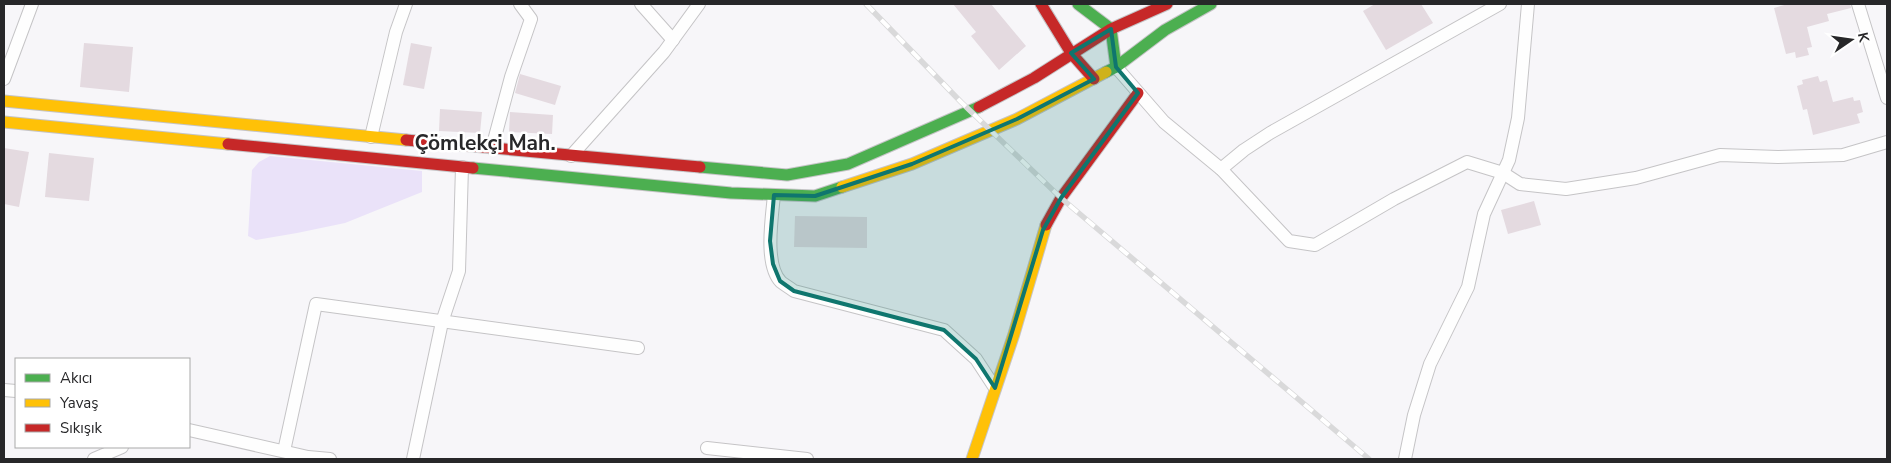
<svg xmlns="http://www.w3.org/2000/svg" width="1891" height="463" font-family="'Nunito Sans',sans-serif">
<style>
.green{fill:#eae2f9}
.building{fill:#e4dae0}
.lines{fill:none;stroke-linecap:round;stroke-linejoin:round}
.street-casing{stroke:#c5c4c6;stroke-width:14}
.fast-casing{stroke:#c5c4c6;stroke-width:13}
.slow-casing{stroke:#c5c4c6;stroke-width:13}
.jam-casing{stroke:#c5c4c6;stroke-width:13}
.street{stroke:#fefefe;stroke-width:12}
.fast{stroke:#4caf50;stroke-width:11}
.slow{stroke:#ffc107;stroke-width:11}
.jam{stroke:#c62828;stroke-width:11}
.rail-casing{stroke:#d9d9da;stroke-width:5.5}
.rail{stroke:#fff;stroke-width:4;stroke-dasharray:11;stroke-linecap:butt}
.marked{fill:#0f766e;fill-opacity:0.2;stroke:#0f766e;stroke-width:4;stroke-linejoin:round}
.labels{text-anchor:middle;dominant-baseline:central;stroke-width:5;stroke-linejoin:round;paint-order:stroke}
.district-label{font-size:21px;font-weight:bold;fill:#272729;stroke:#fff}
</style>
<rect width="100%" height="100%" fill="#f7f6f9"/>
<polygon class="green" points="270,156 422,171 422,192 345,223 297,233 256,240 248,236 252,170 259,162"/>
<g class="building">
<polygon points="953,4 991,4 1026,46 999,70 971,36 976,32"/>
<polygon points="1375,4 1421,4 1433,23 1386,50 1363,11"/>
<polygon points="1788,4 1850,4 1851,8 1827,14 1829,21 1807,27 1812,47 1807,48 1809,55 1796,58 1795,52 1786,54 1774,8"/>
<polygon points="84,43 133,47 129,92 80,87"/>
<polygon points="411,43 432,47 424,89 403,85"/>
<polygon points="520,74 561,86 555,105 515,93"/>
<polygon points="1818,76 1820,82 1827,80 1833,102 1853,97 1854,101 1860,100 1863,112 1857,114 1860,123 1813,135 1807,109 1803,110 1797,86 1803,84 1802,80"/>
<polygon points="440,109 482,112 480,133 439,131"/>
<polygon points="510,112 553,115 552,134 509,132"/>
<polygon points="4,148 29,152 19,207 4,204"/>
<polygon points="49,153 94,158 89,201 45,197"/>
<polygon points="1534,201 1541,225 1508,234 1501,210"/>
<polygon points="795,216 867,217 867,248 794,247"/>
</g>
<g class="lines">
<defs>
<g id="street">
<polyline points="641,4 673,40"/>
<polyline points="1858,4 1887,98"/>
<polyline points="1116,67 1164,122 1221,169 1289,241 1315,245 1394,199 1467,162 1503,173 1520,184 1566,189 1636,178 1720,155 1778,157 1843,155 1887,142"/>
<polyline points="4,79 32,4"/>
<polyline points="371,137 396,32 406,4"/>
<polyline points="492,148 511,77 531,19 520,4"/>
<polyline points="571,156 664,52 699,4"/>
<polyline points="1221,169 1244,150 1270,133 1500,4"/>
<path d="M774 195C772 217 764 265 781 282 785 285 790 288 794 291L944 330 976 359 995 388"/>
<polyline points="4,390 16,391"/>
<polyline points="189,430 308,457 330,459"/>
<polyline points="707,448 807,459"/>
<polyline points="284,451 316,304 638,348"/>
<polyline points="94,459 122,447"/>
<polyline points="413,459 442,322 459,271 462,167"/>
<polyline points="1405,459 1414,415 1430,364 1468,287 1484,214 1509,160 1518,118 1528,4"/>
</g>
<g id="fast">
<polyline points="1078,4 1111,29 1116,67"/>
<polyline points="1106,72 1116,67 1165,30 1211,4"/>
<polyline points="700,167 787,175 848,164 979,107"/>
<polyline points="473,168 731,193 815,196 842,187"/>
</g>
<g id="slow">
<polyline points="4,101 406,140"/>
<polyline points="4,122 228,144"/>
<polyline points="842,187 912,164 1017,119 1106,72"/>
<polyline points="972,459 1014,334 1046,225"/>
</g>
<g id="jam">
<polyline points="1041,4 1071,53 1094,79"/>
<polyline points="979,107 1034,78 1111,29 1167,4"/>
<polyline points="406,140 700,167"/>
<polyline points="228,144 473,168"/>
<polyline points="1046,225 1061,198 1138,93"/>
</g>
</defs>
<use href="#street" class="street-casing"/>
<use href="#fast" class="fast-casing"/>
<use href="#slow" class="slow-casing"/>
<use href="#jam" class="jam-casing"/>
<use href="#street" class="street"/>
<use href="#fast" class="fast"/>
<use href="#slow" class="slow"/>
<use href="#jam" class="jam"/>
<defs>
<polyline id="rail" points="866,4 961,102 1061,198 1369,459"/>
</defs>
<use href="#rail" class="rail-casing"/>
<use href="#rail" class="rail"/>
</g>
<path class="marked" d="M1111 29 1116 67 1138 93 1061 198 1043 230 995 388 976 359 944 330 794 291 780 281 773 264 770 241 774 195 815 196 912 164 1017 119 1094 79 1071 53Z"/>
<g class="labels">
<g class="district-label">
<text x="485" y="143">Çömlekçi Mah.</text>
</g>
</g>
<rect width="1891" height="463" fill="none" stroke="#272729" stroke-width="10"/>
<rect x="15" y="358" width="175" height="90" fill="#ffffff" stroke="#a9a9a9"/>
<rect x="25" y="374" width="25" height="8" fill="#4caf50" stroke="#a9a9a9"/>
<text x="60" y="383" font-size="15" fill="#272729">Akıcı</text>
<rect x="25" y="399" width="25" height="8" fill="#ffc107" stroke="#a9a9a9"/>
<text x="60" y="408" font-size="15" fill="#272729">Yavaş</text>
<rect x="25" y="424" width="25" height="8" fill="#c62828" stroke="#a9a9a9"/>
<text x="60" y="433" font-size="15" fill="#272729">Sıkışık</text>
<g transform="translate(1851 40) rotate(77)" stroke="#ffffff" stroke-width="4" paint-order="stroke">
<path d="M0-4L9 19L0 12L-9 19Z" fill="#272729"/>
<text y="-8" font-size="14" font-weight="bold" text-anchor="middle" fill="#272729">K</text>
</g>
</svg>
